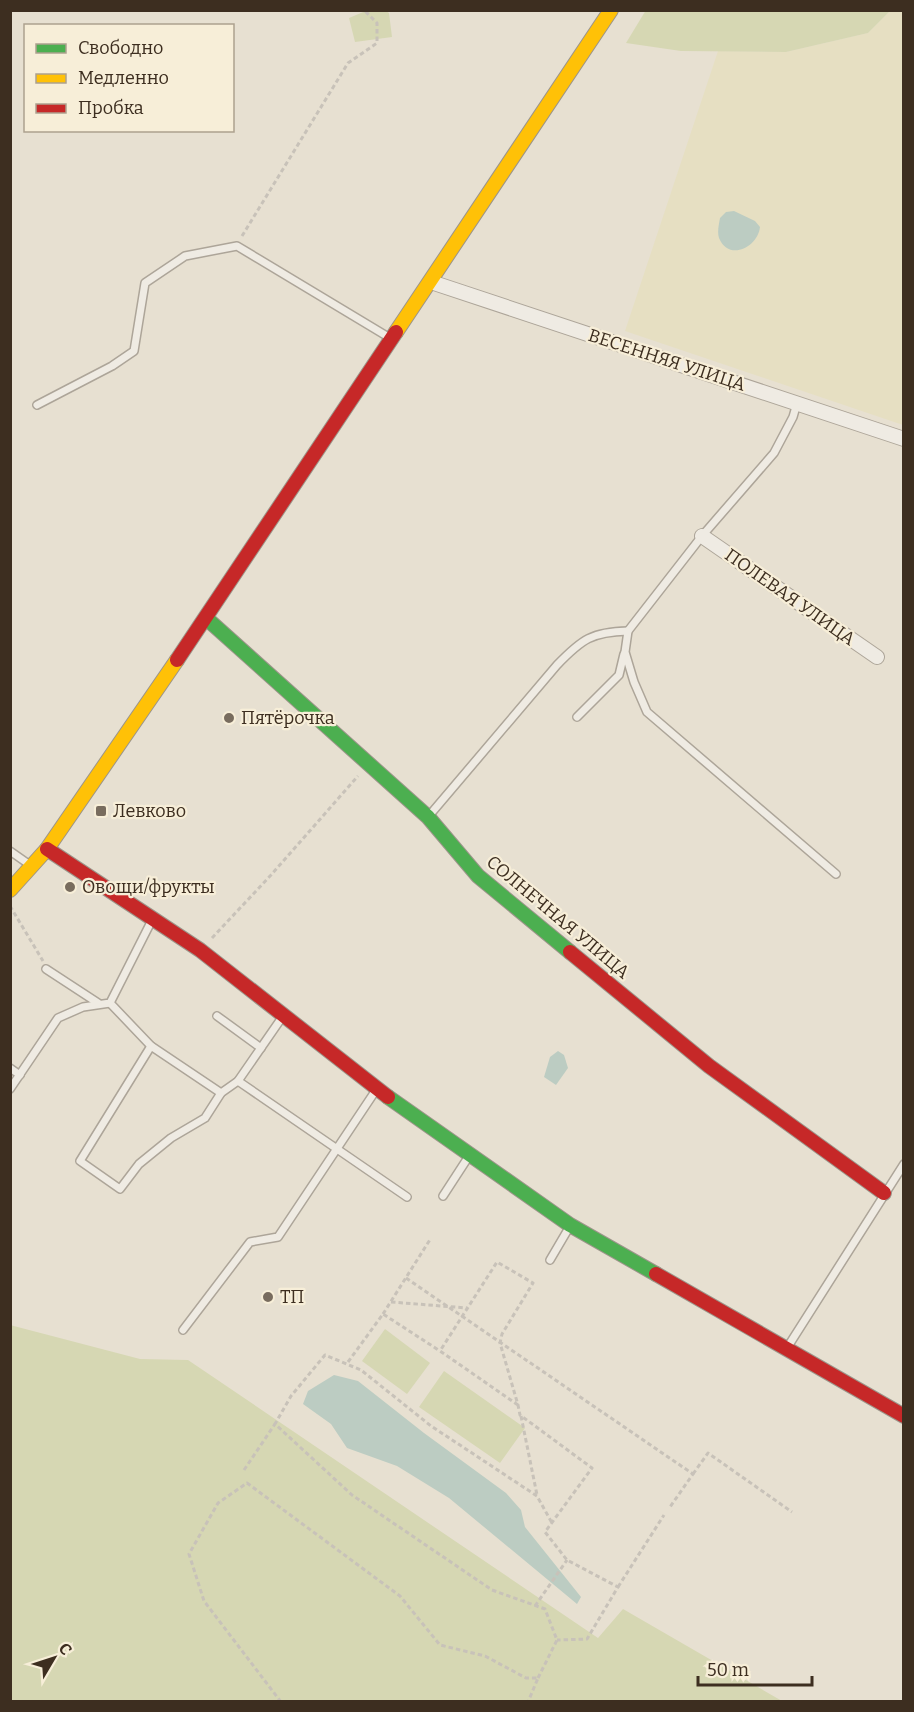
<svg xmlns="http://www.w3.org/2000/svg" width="914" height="1712" font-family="Bitter,serif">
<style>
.farmland{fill:#e6dfc2}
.green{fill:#d6d7b3}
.water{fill:#bcccc2}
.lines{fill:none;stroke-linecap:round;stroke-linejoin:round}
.lane-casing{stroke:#ada599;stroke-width:10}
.street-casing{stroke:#ada599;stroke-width:16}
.fast-casing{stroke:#9c958a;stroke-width:16}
.slow-casing{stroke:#9c958a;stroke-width:16}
.jam-casing{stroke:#9c958a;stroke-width:16}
.path{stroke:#c8c2b9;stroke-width:3;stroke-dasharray:4.5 3;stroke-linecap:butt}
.lane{stroke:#efebe3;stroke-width:7}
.street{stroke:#efebe3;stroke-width:14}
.fast{stroke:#4caf50;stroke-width:14}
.slow{stroke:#ffc107;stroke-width:14}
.jam{stroke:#c62828;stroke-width:14}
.poi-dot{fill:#786c5e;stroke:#f7eed8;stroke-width:2}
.labels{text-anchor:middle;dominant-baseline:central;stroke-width:4.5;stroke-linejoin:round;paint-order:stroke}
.street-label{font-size:18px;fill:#3d2e20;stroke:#f7eed8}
.poi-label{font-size:18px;fill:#3d2e20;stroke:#f7eed8;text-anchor:start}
</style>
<rect width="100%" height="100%" fill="#e7e0d1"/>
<polygon class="farmland" points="890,11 903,11 903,425 625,331 718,51 786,52 868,33"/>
<g class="green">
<polygon points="368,10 386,11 389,13 392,37 355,42 349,18"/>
<polygon points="646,10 890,10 890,11 868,33 786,52 681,51 626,43"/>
<polygon points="10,1325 140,1359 188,1360 598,1638 623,1609 782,1701 11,1701"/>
<polygon points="385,1329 430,1363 407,1394 362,1361"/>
<polygon points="444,1371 525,1428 500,1463 419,1407"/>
</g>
<g class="water">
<path d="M734 211 755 221 760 227C758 247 729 262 719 238 717 232 719 224 720 218L726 212Z"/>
<polygon points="558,1051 564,1055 568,1068 556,1085 544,1077 550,1057"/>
<polygon points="334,1375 358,1381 424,1433 506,1493 521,1510 525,1527 581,1597 577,1604 449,1498 397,1466 347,1448 331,1424 303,1404 308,1391"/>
</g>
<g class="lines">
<defs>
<g id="lane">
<polyline points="797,403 793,417 774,453 702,536 628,631 625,652 634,682 647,712 836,874"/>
<polyline points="37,405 112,366 134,351 145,283 185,256 237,246 390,338"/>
<polyline points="577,717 619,675 624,654"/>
<path d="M428 817 557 665C582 639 592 632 628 631"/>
<polyline points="10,851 30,865"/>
<polyline points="46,969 98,1003"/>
<polyline points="110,1003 151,1046 221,1093"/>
<polyline points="217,1016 261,1048"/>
<polyline points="151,1046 80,1161 120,1189 139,1164 171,1138 205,1118 221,1093 238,1081 283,1016"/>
<polyline points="10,1068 20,1075"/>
<polyline points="238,1081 407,1197"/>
<polyline points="10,1089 58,1018 83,1007 110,1003 152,920"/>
<polyline points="443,1196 469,1156"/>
<polyline points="550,1260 570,1226"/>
<polyline points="183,1330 250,1242 278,1237 376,1090"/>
<polyline points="787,1348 904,1164"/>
</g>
<g id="street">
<polyline points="431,282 904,439"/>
<polyline points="702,536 877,657"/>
</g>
<g id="fast">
<polyline points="206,618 428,817 478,876 570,952"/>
<polyline points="388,1097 570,1225 656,1274"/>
</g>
<g id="slow">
<polyline points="396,332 611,10"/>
<polyline points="10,890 47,849 177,660"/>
</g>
<g id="jam">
<polyline points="177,660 396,332"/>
<polyline points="47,849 200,950 388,1097"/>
<polyline points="570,952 709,1066 884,1193"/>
<polyline points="656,1274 904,1416"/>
</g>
</defs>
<use href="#lane" class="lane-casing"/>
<use href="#street" class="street-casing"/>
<use href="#fast" class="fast-casing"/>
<use href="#slow" class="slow-casing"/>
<use href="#jam" class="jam-casing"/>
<g class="path">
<polyline points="242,236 348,63 377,43 377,23 364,10"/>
<polyline points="10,906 43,961"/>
<polyline points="212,938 271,875 358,776"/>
<polyline points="406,1278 693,1474 670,1507"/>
<polyline points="391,1302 467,1308"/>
<polyline points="383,1314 431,1238"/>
<polyline points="348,1362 383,1314 440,1351"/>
<polyline points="518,1405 440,1351 497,1262 533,1283 502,1334 500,1343 518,1405 520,1415 592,1468 545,1532 567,1560 618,1587 587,1639 557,1640"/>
<polyline points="521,1416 537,1495"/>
<polyline points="244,1470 275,1424"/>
<polyline points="693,1474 708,1453 792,1512"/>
<polyline points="618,1587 664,1515"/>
<polyline points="535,1606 567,1560"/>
<polyline points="538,1678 557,1640 545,1609 492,1590 352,1495 275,1424 291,1396 325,1355 361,1370 431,1426 537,1496 552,1523"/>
<polyline points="281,1702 204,1601 189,1554 218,1503 247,1483 400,1596 440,1645 485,1656 526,1678 538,1678 528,1702"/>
</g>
<use href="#lane" class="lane"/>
<use href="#street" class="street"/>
<use href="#fast" class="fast"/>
<use href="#slow" class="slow"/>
<use href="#jam" class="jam"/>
</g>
<g class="poi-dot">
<circle cx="229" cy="718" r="6"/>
<rect x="95" y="805" width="12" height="12" rx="3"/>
<circle cx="70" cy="887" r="6"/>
<circle cx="268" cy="1297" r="6"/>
</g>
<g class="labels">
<g class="street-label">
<text transform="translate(667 360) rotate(18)">ВЕСЕННЯЯ УЛИЦА</text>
<text transform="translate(790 597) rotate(35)">ПОЛЕВАЯ УЛИЦА</text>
<text transform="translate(558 917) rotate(40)">СОЛНЕЧНАЯ УЛИЦА</text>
</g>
<g class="poi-label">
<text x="241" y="718">Пятёрочка</text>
<text x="113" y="811">Левково</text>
<text x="82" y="887">Овощи/фрукты</text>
<text x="280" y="1297">ТП</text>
</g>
</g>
<rect width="914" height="1712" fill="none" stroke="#3d2e20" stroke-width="24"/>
<rect x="24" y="24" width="210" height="108" fill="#f7eed8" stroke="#ada18e" stroke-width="1.5"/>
<rect x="36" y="44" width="30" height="9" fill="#4caf50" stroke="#ada18e" stroke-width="1.5"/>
<text x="78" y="54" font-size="18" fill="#3d2e20">Свободно</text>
<rect x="36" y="74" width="30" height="9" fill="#ffc107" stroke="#ada18e" stroke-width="1.5"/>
<text x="78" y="84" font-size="18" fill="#3d2e20">Медленно</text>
<rect x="36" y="104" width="30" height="9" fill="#c62828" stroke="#ada18e" stroke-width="1.5"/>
<text x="78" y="114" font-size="18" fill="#3d2e20">Пробка</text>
<g transform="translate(54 1658) rotate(51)" stroke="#f7eed8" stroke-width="4.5" paint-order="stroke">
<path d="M0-4.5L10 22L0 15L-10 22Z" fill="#3d2e20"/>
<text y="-9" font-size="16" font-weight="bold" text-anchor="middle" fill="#3d2e20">С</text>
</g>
<path d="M698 1676v9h114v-9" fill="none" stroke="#3d2e20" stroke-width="3"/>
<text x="707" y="1676" font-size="18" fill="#3d2e20" stroke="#f7eed8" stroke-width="4.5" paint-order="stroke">50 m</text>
</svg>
